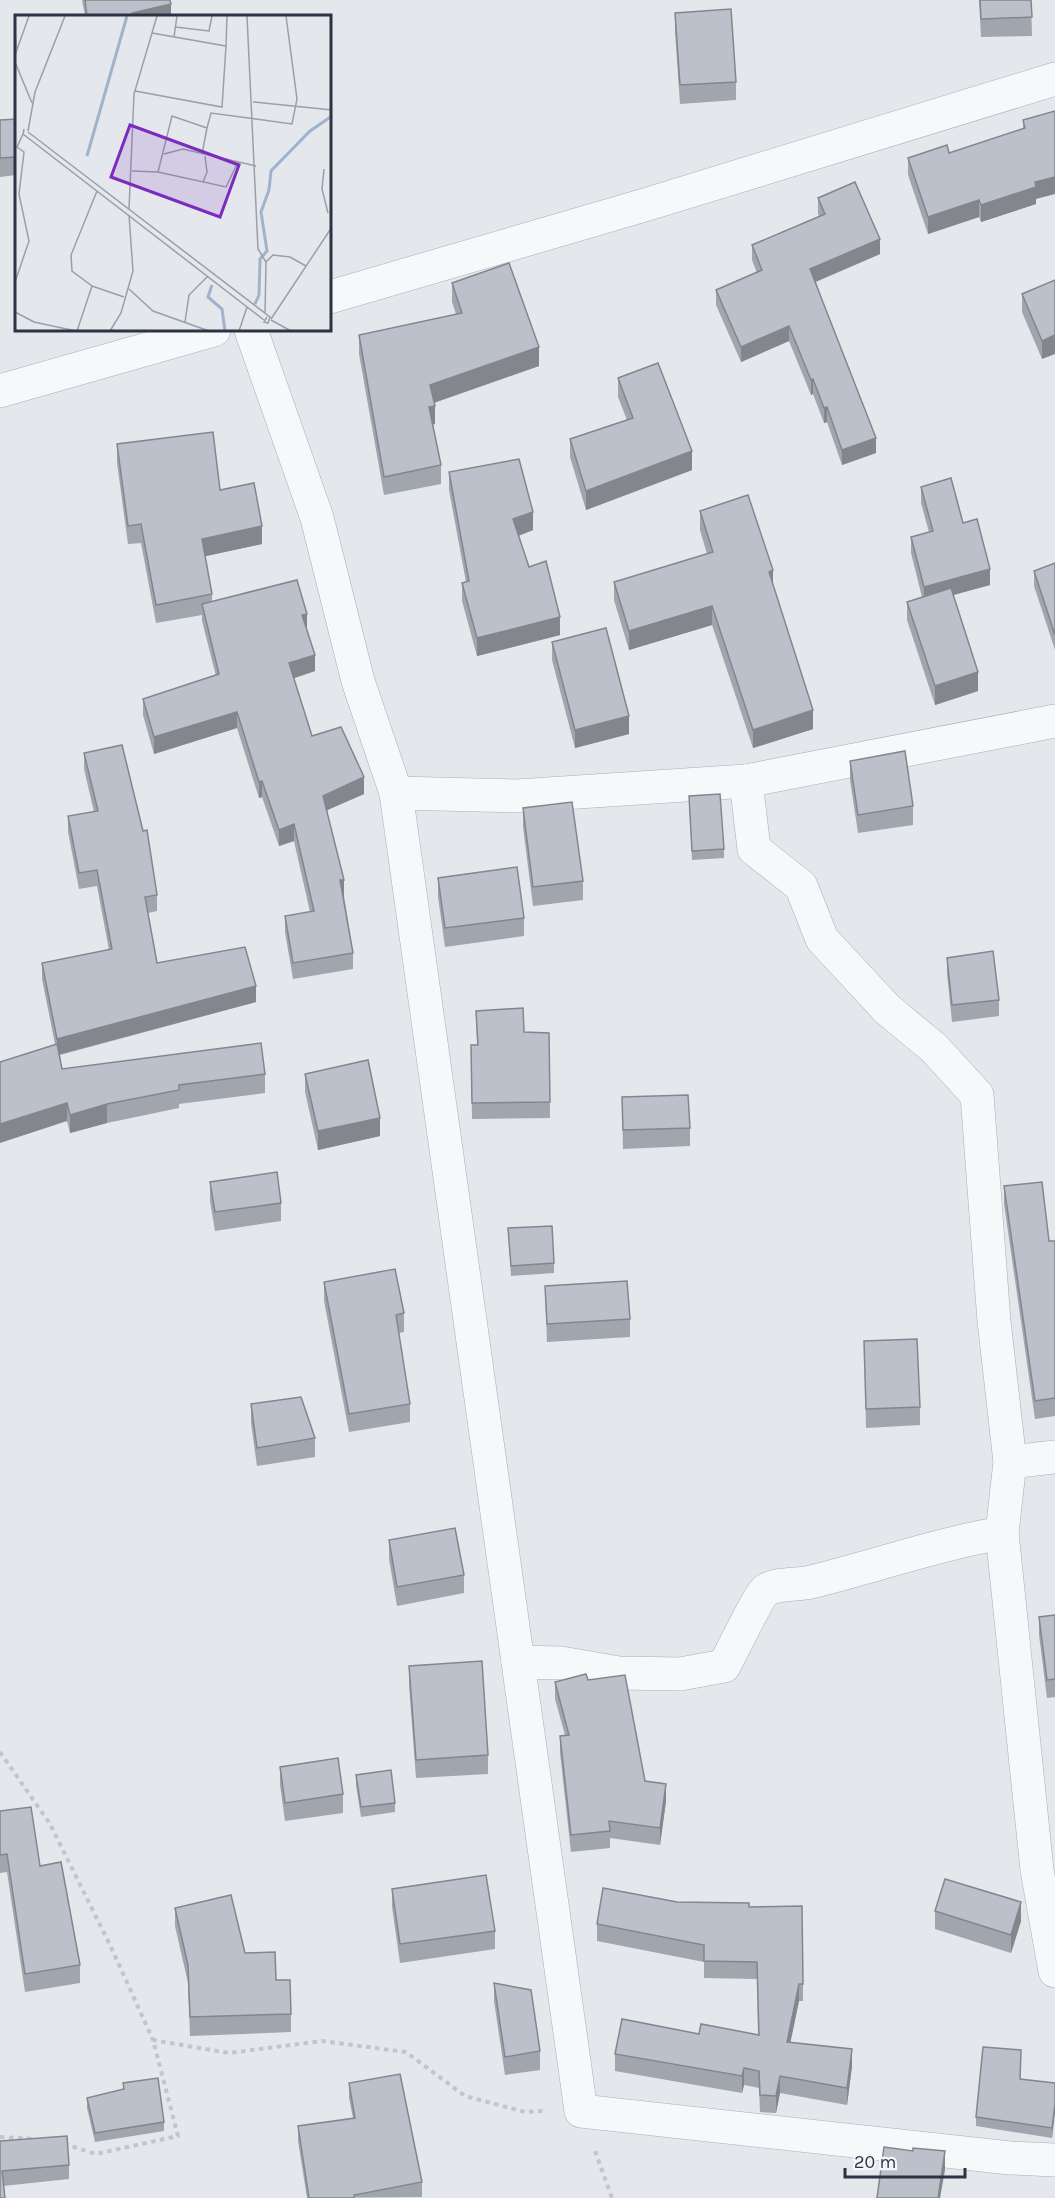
<svg xmlns="http://www.w3.org/2000/svg" width="1055" height="2198" font-family="Karla,sans-serif">
<style>
.lines{fill:none;stroke-linecap:round;stroke-linejoin:round}
.street-casing{stroke:#a9aeb7;stroke-width:34}
.path{stroke:#c2c5cb;stroke-width:4;stroke-dasharray:4.5 4.5;stroke-linecap:butt}
.street{stroke:#f7f8fa;stroke-width:33}
.wall{fill:#a1a5ae}
.shaded-wall{fill:#83868d}
.building{fill:#bbc0ca;stroke:#83868d;stroke-width:1.5}
.inset-river{fill:none;stroke:#9fb4cc;stroke-width:3}
.inset-road{fill:none;stroke:#9a9fa9;stroke-width:1.5}
.view{fill:#7b2cbf;fill-opacity:0.15;stroke:#7b2cbf;stroke-width:3}
.inset-edge{fill:none;stroke:#2b3445;stroke-width:3}
</style>
<rect width="100%" height="100%" fill="#e4e7ec"/>
<g class="lines">
<defs>
<g id="street">
<polyline points="330,297 648,204 1055,79"/>
<polyline points="251,330 317,518 358,681 396,793 581,2111 1010,2158 1055,2160"/>
<polyline points="0,391 214,330"/>
<polyline points="746,781 754,849 801,886 822,939 887,1009 934,1048 977,1095 994,1321 1010,1462 1002,1533 1037,1870 1055,1971"/>
<polyline points="396,793 517,796 746,781 1055,721"/>
<polyline points="1010,1462 1055,1457"/>
<path d="M518 1662 561 1663 619 1673 680 1674 724 1666C732 1652 758 1596 766 1590 777 1583 799 1585 811 1582 875 1566 938 1544 1002 1533"/>
</g>
</defs>
<use href="#street" class="street-casing"/>
<g class="path">
<polyline points="0,1752 50,1824 111,1947 153,2040"/>
<polyline points="0,2137 36,2139"/>
<polyline points="64,2144 96,2154 178,2136 153,2040 229,2053 322,2041 406,2052 465,2096 525,2112 544,2111"/>
<polyline points="595,2151 612,2198"/>
</g>
<use href="#street" class="street"/>
</g>
<g class="wall">
<polygon points="82,0 170,0 171,16 85,16"/>
<polygon points="979,0 1031,0 1032,36 981,37"/>
<polygon points="675,13 736,82 736,100 680,104 675,31"/>
<polygon points="1055,111 1036,199 1036,204 981,222 979,217 928,234 908,175 908,158 949,153 1023,129 1023,120"/>
<polygon points="16,119 16,175 0,177 0,120"/>
<polygon points="818,198 880,254 816,282 876,453 842,465 827,422 824,423 813,394 811,395 789,341 741,362 716,305 716,290 757,273 752,260 752,245 819,217 818,213"/>
<polygon points="1055,280 1042,359 1022,312 1022,294"/>
<polygon points="452,283 539,366 434,403 435,424 432,425 441,465 441,484 384,495 359,354 359,335 456,314 452,302"/>
<polygon points="618,378 692,470 586,510 570,457 570,439 627,420 618,397"/>
<polygon points="117,444 220,490 262,544 205,556 212,594 212,602 307,630 315,671 293,678 312,736 364,794 327,810 344,896 353,953 353,969 293,979 285,932 285,916 310,912 294,841 279,846 262,797 259,798 237,728 154,754 143,715 143,699 216,676 202,621 202,615 156,623 141,543 128,544 117,463"/>
<polygon points="449,472 533,530 518,536 529,567 560,635 477,656 462,601 462,583 466,582 449,490"/>
<polygon points="921,487 963,523 990,585 953,595 978,691 935,705 907,620 907,602 922,597 911,553 911,537 929,532 921,503"/>
<polygon points="700,511 773,587 813,729 753,748 712,625 629,650 614,600 614,582 707,554 700,530"/>
<polygon points="1055,563 1055,650 1034,586 1034,571"/>
<polygon points="552,642 629,734 575,748 552,660"/>
<polygon points="84,753 157,895 157,911 148,913 157,963 256,1002 60,1055 62,1069 265,1074 265,1093 179,1104 179,1108 107,1123 70,1133 67,1121 55,1044 42,979 42,963 109,950 97,886 79,889 68,832 68,816 94,812 84,769"/>
<polygon points="850,761 913,806 913,825 858,833 850,780"/>
<polygon points="689,796 724,849 724,858 692,860"/>
<polygon points="523,808 583,881 583,900 533,906 523,827"/>
<polygon points="438,878 524,918 524,936 445,947 438,897"/>
<polygon points="947,958 999,1000 999,1016 952,1022 947,974"/>
<polygon points="476,1011 524,1032 549,1033 550,1118 472,1119 471,1045 477,1045"/>
<polygon points="305,1074 380,1136 318,1150 305,1092"/>
<polygon points="622,1097 690,1128 690,1146 623,1149"/>
<polygon points="210,1182 281,1203 281,1221 215,1231 210,1201"/>
<polygon points="1004,1186 1049,1241 1055,1241 1055,1416 1035,1419 1004,1204"/>
<polygon points="508,1228 554,1263 554,1273 511,1276"/>
<polygon points="324,1282 404,1313 404,1332 398,1333 410,1404 410,1422 349,1432 324,1301"/>
<polygon points="545,1286 630,1319 630,1337 547,1342"/>
<polygon points="864,1341 920,1407 920,1425 866,1428"/>
<polygon points="251,1404 315,1438 315,1457 257,1466 251,1423"/>
<polygon points="389,1540 464,1575 464,1593 397,1606 389,1559"/>
<polygon points="1055,1615 1055,1697 1047,1698 1039,1635 1039,1617"/>
<polygon points="409,1666 488,1755 488,1774 416,1778 409,1685"/>
<polygon points="588,1680 645,1781 666,1801 660,1845 610,1838 610,1848 571,1852 560,1753 560,1736 565,1735 555,1699 555,1682"/>
<polygon points="280,1767 343,1794 343,1813 285,1821 280,1785"/>
<polygon points="356,1775 395,1803 395,1812 361,1817 356,1785"/>
<polygon points="0,1811 40,1866 80,1965 80,1983 25,1992 7,1872 0,1873"/>
<polygon points="392,1889 495,1931 495,1949 400,1963 392,1907"/>
<polygon points="677,1902 749,1907 803,1984 803,2001 799,2001 790,2042 852,2066 847,2105 780,2093 776,2113 760,2112 759,2088 744,2085 742,2093 615,2071 615,2054 699,2034 758,2035 757,1979 704,1978 704,1962 597,1941 597,1924"/>
<polygon points="175,1908 245,1953 276,1980 291,2014 291,2032 190,2036 188,1983 175,1926"/>
<polygon points="935,1911 1021,1921 1011,1953 935,1929"/>
<polygon points="494,1983 540,2051 540,2070 505,2075 494,2001"/>
<polygon points="1021,2059 1020,2079 1055,2083 1052,2138 976,2126 976,2117"/>
<polygon points="123,2083 164,2122 164,2131 95,2142 87,2108 87,2098 123,2089"/>
<polygon points="349,2083 422,2182 422,2197 307,2198 298,2141 298,2126 353,2118 349,2098"/>
<polygon points="0,2141 69,2165 69,2179 3,2186 0,2198"/>
</g>
<g class="shaded-wall">
<polygon points="171,4 171,16 132,16 132,13"/>
<polygon points="1055,177 1055,194 1036,199 1036,204 981,222 981,205 1035,182"/>
<polygon points="979,200 979,217 928,234 928,217"/>
<polygon points="880,239 880,254 810,284 810,269"/>
<polygon points="789,326 789,341 741,362 741,347"/>
<polygon points="1055,335 1055,354 1042,359 1042,341"/>
<polygon points="539,347 539,366 430,404 430,385"/>
<polygon points="813,379 813,394 811,395 811,380"/>
<polygon points="435,406 435,424 429,425 429,407"/>
<polygon points="827,407 827,422 824,423 824,408"/>
<polygon points="876,438 876,453 842,465 842,450"/>
<polygon points="692,451 692,470 586,510 586,491"/>
<polygon points="533,512 533,530 513,538 513,519"/>
<polygon points="262,526 262,544 202,557 202,539"/>
<polygon points="990,569 990,585 924,603 924,587"/>
<polygon points="773,570 773,589 769,572"/>
<polygon points="712,606 712,625 629,650 629,631"/>
<polygon points="307,614 307,630 302,615"/>
<polygon points="560,617 560,635 477,656 477,638"/>
<polygon points="315,655 315,671 289,680 289,663"/>
<polygon points="978,672 978,691 935,705 935,686"/>
<polygon points="813,710 813,729 753,748 753,730"/>
<polygon points="237,712 237,728 154,754 154,737"/>
<polygon points="629,716 629,734 575,748 575,730"/>
<polygon points="364,777 364,794 323,812 323,796"/>
<polygon points="262,781 262,797 259,798 259,782"/>
<polygon points="294,824 294,841 279,846 279,830"/>
<polygon points="340,880 344,880 344,896 340,897"/>
<polygon points="256,986 256,1002 57,1055 57,1039"/>
<polygon points="67,1103 67,1121 0,1143 0,1124"/>
<polygon points="107,1104 107,1123 70,1133 70,1115"/>
<polygon points="380,1118 380,1136 318,1150 318,1131"/>
<polygon points="666,1784 666,1801 660,1845 660,1828"/>
<polygon points="1021,1902 1021,1921 1011,1953 1011,1935"/>
<polygon points="799,1984 799,2001 787,2059 787,2042"/>
<polygon points="852,2049 852,2066 847,2105 847,2088"/>
<polygon points="744,2068 744,2085 742,2093 742,2076"/>
<polygon points="780,2076 780,2093 776,2113 776,2096"/>
<polygon points="1055,2104 1055,2113 1052,2138 1052,2128"/>
<polygon points="945,2151 945,2170 940,2198 938,2198"/>
</g>
<g class="building">
<polygon points="85,0 170,0 171,4 132,13 133,16 87,16"/>
<polygon points="980,0 1031,0 1032,17 981,19"/>
<polygon points="731,9 736,82 680,85 675,13"/>
<polygon points="1055,111 1055,177 1035,182 1036,187 981,205 979,200 928,217 908,158 947,145 949,153 1025,128 1023,120"/>
<polygon points="16,119 16,157 0,158 0,120"/>
<polygon points="855,182 880,239 810,269 876,438 842,450 827,407 824,408 813,379 811,380 789,326 741,347 716,290 762,270 752,245 825,214 818,198"/>
<polygon points="509,263 539,347 430,385 435,406 429,407 441,465 384,477 359,335 462,313 452,283"/>
<polygon points="1055,280 1055,335 1042,341 1022,294"/>
<polygon points="658,363 692,451 586,491 570,439 633,418 618,378"/>
<polygon points="213,432 220,490 254,483 262,526 202,539 212,594 156,605 141,524 128,526 117,444"/>
<polygon points="519,459 533,512 513,519 529,567 546,561 560,617 477,638 462,583 469,581 449,472"/>
<polygon points="951,478 963,523 977,519 990,569 924,587 911,537 933,531 921,487"/>
<polygon points="748,495 773,570 769,572 813,710 753,730 712,606 629,631 614,582 713,552 700,511"/>
<polygon points="1055,563 1055,635 1034,571"/>
<polygon points="297,580 307,614 302,615 315,655 289,663 312,736 341,727 364,777 323,796 344,880 340,880 353,953 293,963 285,916 314,911 294,824 279,830 262,781 259,782 237,712 154,737 143,699 219,674 202,604"/>
<polygon points="951,588 978,672 935,686 907,602"/>
<polygon points="606,628 629,716 575,730 552,642"/>
<polygon points="122,745 143,831 147,830 157,895 145,897 157,963 245,947 256,986 57,1039 42,963 112,949 97,870 79,873 68,816 98,811 84,753"/>
<polygon points="905,751 913,806 858,815 850,761"/>
<polygon points="720,794 724,849 692,851 689,796"/>
<polygon points="572,802 583,881 533,887 523,808"/>
<polygon points="517,867 524,918 445,928 438,878"/>
<polygon points="993,951 999,1000 952,1005 947,958"/>
<polygon points="523,1008 524,1032 549,1033 550,1102 472,1103 471,1045 478,1045 476,1011"/>
<polygon points="261,1043 265,1074 179,1085 179,1090 107,1104 70,1115 67,1103 0,1124 0,1062 57,1044 62,1069"/>
<polygon points="368,1060 380,1118 318,1131 305,1074"/>
<polygon points="688,1095 690,1128 623,1130 622,1097"/>
<polygon points="277,1172 281,1203 215,1212 210,1182"/>
<polygon points="1042,1182 1049,1241 1055,1241 1055,1398 1035,1401 1004,1186"/>
<polygon points="552,1226 554,1263 511,1266 508,1228"/>
<polygon points="395,1269 404,1313 396,1315 410,1404 349,1414 324,1282"/>
<polygon points="627,1281 630,1319 547,1324 545,1286"/>
<polygon points="917,1339 920,1407 866,1409 864,1341"/>
<polygon points="301,1397 315,1438 257,1448 251,1404"/>
<polygon points="455,1528 464,1575 397,1587 389,1540"/>
<polygon points="1055,1615 1055,1679 1047,1680 1039,1617"/>
<polygon points="482,1661 488,1755 416,1760 409,1666"/>
<polygon points="586,1674 588,1680 625,1675 645,1781 666,1784 660,1828 609,1821 610,1831 571,1835 560,1736 569,1735 555,1682"/>
<polygon points="338,1758 343,1794 285,1803 280,1767"/>
<polygon points="391,1770 395,1803 361,1807 356,1775"/>
<polygon points="31,1807 40,1866 61,1862 80,1965 25,1974 7,1854 0,1855 0,1811"/>
<polygon points="486,1875 495,1931 400,1944 392,1889"/>
<polygon points="945,1879 1021,1902 1011,1935 935,1911"/>
<polygon points="603,1888 677,1902 749,1903 749,1907 802,1906 803,1984 799,1984 787,2042 852,2049 847,2088 780,2076 776,2096 760,2095 759,2071 744,2068 742,2076 615,2054 622,2019 699,2034 701,2024 759,2035 757,1962 704,1961 704,1945 597,1924"/>
<polygon points="231,1895 245,1953 275,1952 276,1980 290,1980 291,2014 190,2017 188,1965 175,1908"/>
<polygon points="494,1983 531,1990 540,2051 505,2057"/>
<polygon points="983,2047 1021,2050 1020,2079 1055,2083 1055,2104 1052,2128 976,2117"/>
<polygon points="400,2074 422,2182 354,2195 354,2198 309,2198 298,2126 355,2118 349,2083"/>
<polygon points="158,2078 164,2122 95,2133 87,2098 124,2089 123,2083"/>
<polygon points="67,2136 69,2165 2,2171 5,2198 0,2198 0,2141"/>
<polygon points="884,2147 913,2151 913,2148 945,2151 938,2198 877,2198"/>
</g>
<g transform="translate(15 15)">
<rect width="316" height="316" fill="#e4e7ec"/>
<path class="inset-river" d="M72 141 112 1M197 270 193 282 207 294 210 316M240 289 244 280 245 244 252 236 246 197 254 175 256 156 295 116 317 101"/>
<path class="inset-road" d="M232 1 243 234 251 247 250 299M160 12 194 16 197 1M0 15 1 33M137 18 211 31 212 1M159 22 162 1M0 40 14 1M0 47 17 88M120 76 207 92 211 31M238 87 317 95M9 114 8 119 249 305M13 116 20 77 50 1M13 117 255 302 253 308 249 307 252 302M149 139 168 134 241 151M187 139 192 113M309 154 307 174 313 198M117 156 143 157 211 172 223 147M143 157 157 101 192 113 196 98 277 109 282 84 271 1M188 167 192 157 190 141M114 194 119 79 142 1M251 247 258 240 275 242 291 251M0 267 14 226 4 179 9 137 2 132 8 119M77 271 109 282M114 274 138 296 194 316M0 297 19 307 61 316M256 304 317 212M256 305 276 316M170 307 174 280 193 261M62 316 77 271 57 256 56 240 82 176M95 316 106 298 118 256 114 200M224 316 232 292"/>
<path class="view" d="M115 110 224 150 205 202 96 162Z"/>
<rect width="316" height="316" class="inset-edge"/>
</g>
<path d="M845 2168v9h120v-9" fill="none" stroke="#2b3445" stroke-width="3"/>
<text x="854" y="2168" font-size="18" fill="#2b3445" stroke="#f4f6f9" stroke-width="4.5" paint-order="stroke">20 m</text>
</svg>
